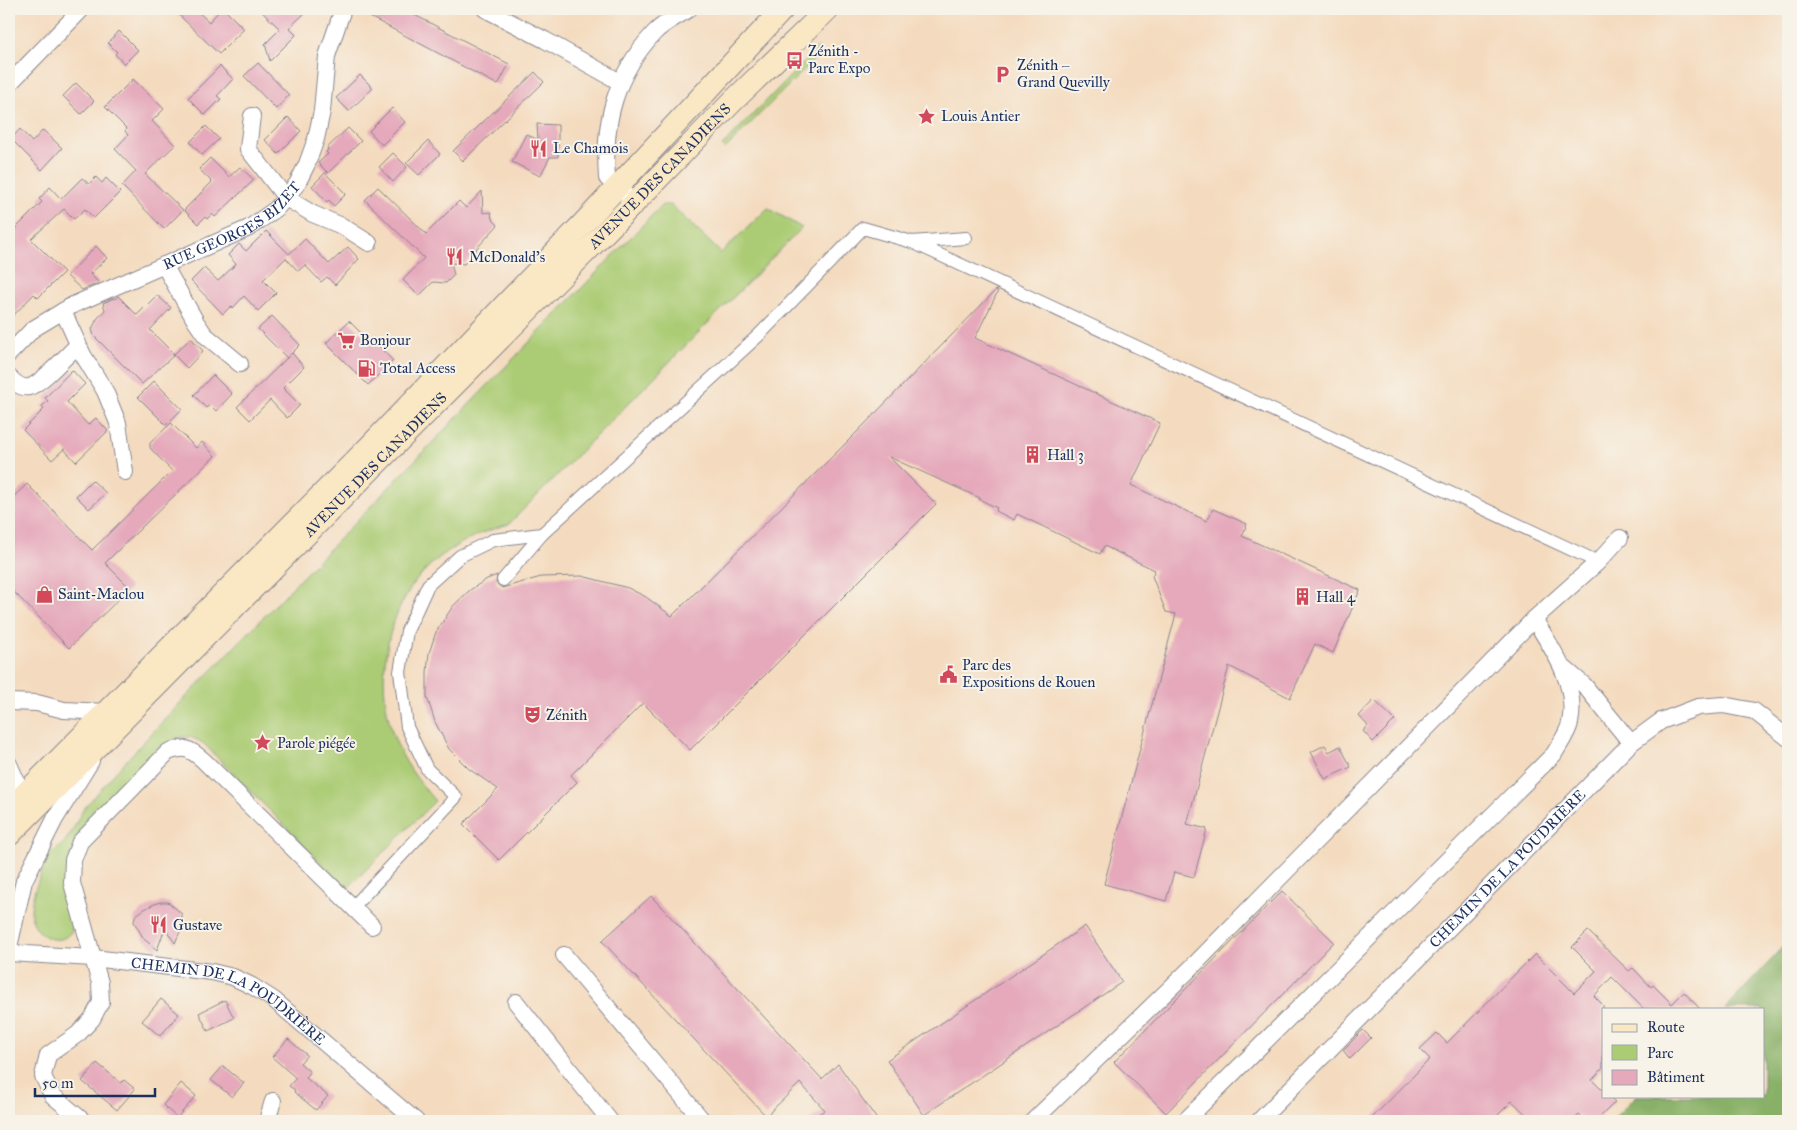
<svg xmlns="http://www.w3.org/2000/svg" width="1797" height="1130" font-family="'IM FELL Great Primer',serif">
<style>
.green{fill:#abcc74;stroke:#637e69}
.forest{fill:#88b066;stroke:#527062}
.building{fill:#e5a9bb}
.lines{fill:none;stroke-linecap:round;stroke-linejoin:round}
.pedestrian-casing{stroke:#88858e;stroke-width:14}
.minor-casing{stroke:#88858e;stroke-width:18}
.secondary-casing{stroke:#88858e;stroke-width:24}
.pedestrian{stroke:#fff;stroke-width:12}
.minor{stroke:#fff;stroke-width:16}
.secondary{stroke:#fae7c3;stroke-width:22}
.labels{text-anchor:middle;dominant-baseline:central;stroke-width:4;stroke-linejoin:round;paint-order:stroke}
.poi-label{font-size:15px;fill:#1b2f5e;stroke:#f7f3e8;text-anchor:start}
.street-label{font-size:15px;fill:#1b2f5e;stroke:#f7f3e8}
</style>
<rect width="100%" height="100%" fill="#f7f3e8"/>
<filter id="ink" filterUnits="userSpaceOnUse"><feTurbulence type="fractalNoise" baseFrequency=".02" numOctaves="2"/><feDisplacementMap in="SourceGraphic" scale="10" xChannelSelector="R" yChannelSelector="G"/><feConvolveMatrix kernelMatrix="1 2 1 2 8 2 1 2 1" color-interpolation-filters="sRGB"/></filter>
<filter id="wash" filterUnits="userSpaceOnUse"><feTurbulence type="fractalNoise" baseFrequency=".0096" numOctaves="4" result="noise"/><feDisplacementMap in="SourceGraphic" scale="20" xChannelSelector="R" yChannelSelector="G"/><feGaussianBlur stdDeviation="1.12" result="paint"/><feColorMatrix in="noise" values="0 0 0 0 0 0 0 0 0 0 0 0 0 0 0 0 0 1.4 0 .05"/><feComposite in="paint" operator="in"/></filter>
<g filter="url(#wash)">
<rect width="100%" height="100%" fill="#f4dbbf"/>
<g class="green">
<polygon points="818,48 822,52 725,149 722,146"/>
<path d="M662 205H671L721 253 768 208 802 228 509 524C484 531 461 541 440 557 387 597 372 676 394 737 403 761 418 781 435 801L347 889 203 743C185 733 178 735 163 748L75 838V924C67 950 37 940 32 918 27 899 44 868 51 852 67 846 75 824 83 810 88 803 95 796 100 790 121 765 144 742 165 719Z"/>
</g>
<polygon class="forest" points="1788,942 1788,1121 1611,1121 1636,1096 1763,1096 1763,1009 1725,1009"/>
<g id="blocks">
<g class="building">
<polygon points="173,9 195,9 209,22 221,9 224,9 244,29 219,54"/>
<polygon points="259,9 309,9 289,28 296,35 270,61 265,44 280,29"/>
<polygon points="355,9 403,9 509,64 498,85"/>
<polygon points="119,31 138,50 124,64 115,54 117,52 108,43"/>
<polygon points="258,63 289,95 276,109 244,76"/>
<polygon points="220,66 233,79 217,96 221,99 205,115 188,98"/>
<polygon points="535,72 544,82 463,161 453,151"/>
<polygon points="360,75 373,88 349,111 336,98"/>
<polygon points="133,79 164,109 152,121 175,145 145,174 183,210 164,229 122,186 136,171 115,149 128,135 125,131 127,129 105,107"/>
<polygon points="76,83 94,101 81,114 63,96"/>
<polygon points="392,108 405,122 382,145 369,131"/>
<polygon points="288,117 301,131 278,154 265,140"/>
<polygon points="537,124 558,125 558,157 550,157 540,176 512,162 526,134 538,140"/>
<polygon points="206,126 219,139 202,155 190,142"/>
<polygon points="348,128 361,141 328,173 318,163 328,154 326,152 328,150 327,148"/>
<polygon points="20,129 32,142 43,130 62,148 42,170 11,139"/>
<polygon points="428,141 440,154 419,175 406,163"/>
<polygon points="393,153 407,167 393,182 379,167"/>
<polygon points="210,158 229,177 240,167 254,180 215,217 212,214 207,219 205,217 198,224 184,210 212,182 199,169"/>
<polygon points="325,173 346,194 334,206 329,200 327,202 312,186"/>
<polygon points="96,177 102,183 106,178 120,192 94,218 85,209 74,219 64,209 31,239 64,272 38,298 34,294 9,320 9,235 42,202 39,199 50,187 61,199 82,178 89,184"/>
<polygon points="378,187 426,234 459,201 466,208 482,191 483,213 491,212 492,219 498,225 476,249 476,252 464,264 451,263 454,275 446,283 433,282 419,296 403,280 424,258 365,200"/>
<polygon points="266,231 289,254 305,239 329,264 348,247 359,259 335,285 327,277 321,282 305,265 298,271 286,258 263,280 276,293 258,311 244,296 233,308 231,306 223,314 191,281 204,268 218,281 236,264 228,255 239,244 246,251"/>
<polygon points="96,246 107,258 90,274 99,283 82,290 67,276"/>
<polygon points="996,290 998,291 975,338 1160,423 1131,485 1207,521 1213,509 1247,524 1242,536 1360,590 1333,653 1315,644 1290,698 1229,666 1187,824 1207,829 1194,877 1174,872 1166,901 1104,884 1176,614 1166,612 1152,576 1155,570 1104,546 1100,554 1017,514 1014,520 996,511 997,508 979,499 980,498 889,457 936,504 690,750 643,703 571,775 577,782 499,860 463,824 498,789 469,769 449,749 435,722 427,697 427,672 429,653 436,632 453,606 470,590 487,579 497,575 496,583 502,588 541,577 582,576 628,588 646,597 672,616 856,433"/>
<polygon points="157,295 171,308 150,330 174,354 191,338 203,351 187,368 174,355 142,384 94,336 92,329 97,319 105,310 103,303 114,298 115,299 118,296 137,315"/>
<polygon points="272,316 300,345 287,358 258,329"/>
<polygon points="349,321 369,341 371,338 393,361 368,385 326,343"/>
<polygon points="292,353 304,367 283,388 300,405 287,418 270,400 250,420 237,407"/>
<polygon points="72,370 85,384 67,402 88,425 96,418 108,431 76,462 64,449 52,460 23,430 44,409 42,406 48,401 45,398"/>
<polygon points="213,375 232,394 216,411 210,405 206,408 194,395"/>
<polygon points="154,381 182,409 166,425 138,397"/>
<polygon points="171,423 196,448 202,442 215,456 105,563 130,588 69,648 9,587 9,501 27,484 92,550 172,471 150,448 150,443"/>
<polygon points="92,480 106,493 89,509 76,496"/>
<polygon points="1374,700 1395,720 1373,742 1363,731 1368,726 1359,716"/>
<polygon points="1325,745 1329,752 1340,746 1351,767 1325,779 1311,752"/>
<polygon points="1282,891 1334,942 1166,1113 1114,1062"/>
<polygon points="651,896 822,1079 838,1064 878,1121 807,1121 825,1110 800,1083 766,1116 602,941"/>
<polygon points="161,902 168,902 182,914 182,927 175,943 165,928 157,950 144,939 134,922 135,916 143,910 152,905"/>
<polygon points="1085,926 1122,982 924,1115 887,1060"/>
<polygon points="1588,931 1629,971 1633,968 1651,987 1653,985 1672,1004 1684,992 1700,1009 1644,1009 1612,977 1594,996 1603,1005 1603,1068 1592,1080 1603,1091 1603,1096 1608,1096 1615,1102 1596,1121 1585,1121 1579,1115 1572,1121 1533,1121 1512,1101 1492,1121 1369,1121 1430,1059 1420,1049 1437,1033 1447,1043 1535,954 1574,993 1596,971 1572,947"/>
<polygon points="161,999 179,1014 160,1036 142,1021"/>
<polygon points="225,1000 234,1018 208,1031 199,1013"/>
<polygon points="1363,1030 1371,1038 1350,1059 1343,1050"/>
<polygon points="288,1039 307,1055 300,1063 310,1072 306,1078 328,1096 316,1110 294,1092 295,1090 289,1086 296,1078 272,1057"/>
<polygon points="97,1063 121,1083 124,1080 135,1089 117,1110 82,1081"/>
<polygon points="223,1066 244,1083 232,1097 211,1080"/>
<polygon points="181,1083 196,1096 177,1118 163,1105"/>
</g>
</g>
</g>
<g filter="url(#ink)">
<use href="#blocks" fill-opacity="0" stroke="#88858e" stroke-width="1"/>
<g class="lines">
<defs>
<g id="pedestrian">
<polyline points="912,242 1598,562"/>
<polyline points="503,580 542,534 759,335 863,228 912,242 966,238"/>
<polyline points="353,907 456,797 427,769 407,727 400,672 407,631 428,585 460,556 493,540 542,534"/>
</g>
<g id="minor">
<polyline points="485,9 545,40 620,82"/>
<polyline points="9,84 82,9"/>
<polyline points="252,116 248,149 286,198 313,214 342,226 369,243"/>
<path d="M625 194 607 178C603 122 615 75 654 33 663 23 678 16 689 9"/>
<polyline points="164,265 196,322 205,335 240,364"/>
<polyline points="63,311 83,355 105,391 118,423 125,472"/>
<path id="s1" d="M9 354 33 329 73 305 249 228 276 209 297 184 307 164 316 139 322 111 327 56 343 9"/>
<path d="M9 377C14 382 21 389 29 387 40 385 69 353 78 345"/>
<polyline points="1563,667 1584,685 1631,743"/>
<polyline points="9,702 37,703 64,710 106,712"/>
<polyline points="9,764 23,796"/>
<polyline points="9,947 24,881 55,819 91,761"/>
<path id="s2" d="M9 953 93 958 212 972 233 977 252 986 274 1000 416 1121"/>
<polyline points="564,955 703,1121"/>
<polyline points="516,1002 610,1121"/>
<path d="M83 1121 52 1095 43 1076 48 1055 78 1034 92 1019 101 1002 100 983 72 883 73 860 80 842 168 752C185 746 189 748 203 760L372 926"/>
<polyline points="267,1121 273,1101"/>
<polyline points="1033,1121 1191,968 1534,619 1598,562 1620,538"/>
<path d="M1185 1121 1554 754C1559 745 1568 733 1570 723 1578 684 1553 650 1534 619"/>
<path id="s3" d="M1259 1121 1631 743 1661 721 1698 707 1723 705 1754 711 1788 738"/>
</g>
<g id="secondary">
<polyline points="9,810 369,447 594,212 783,9"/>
<path id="s4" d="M9 835 635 202 733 101 828 9"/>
</g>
</defs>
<use href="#pedestrian" class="pedestrian-casing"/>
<use href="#minor" class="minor-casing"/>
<use href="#secondary" class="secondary-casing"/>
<use href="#pedestrian" class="pedestrian"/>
<use href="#minor" class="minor"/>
<use href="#secondary" class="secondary"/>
</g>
</g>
<defs>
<symbol id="bus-bare" viewBox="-9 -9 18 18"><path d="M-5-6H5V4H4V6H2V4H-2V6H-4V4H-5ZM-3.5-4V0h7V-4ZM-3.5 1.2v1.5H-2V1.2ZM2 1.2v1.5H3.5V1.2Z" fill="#d1495b" stroke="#f7f3e8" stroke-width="2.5" paint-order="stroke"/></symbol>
<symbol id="parking-bare" viewBox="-9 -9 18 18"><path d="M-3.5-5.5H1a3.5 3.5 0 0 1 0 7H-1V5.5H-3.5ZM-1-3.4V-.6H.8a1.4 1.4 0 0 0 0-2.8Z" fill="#d1495b" stroke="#f7f3e8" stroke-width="2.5" paint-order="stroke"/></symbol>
<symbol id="sight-bare" viewBox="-9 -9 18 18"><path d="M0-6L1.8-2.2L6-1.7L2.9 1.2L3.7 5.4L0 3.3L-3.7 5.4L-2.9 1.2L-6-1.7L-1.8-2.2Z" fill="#d1495b" stroke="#f7f3e8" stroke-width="2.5" paint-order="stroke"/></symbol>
<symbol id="restaurant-bare" viewBox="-9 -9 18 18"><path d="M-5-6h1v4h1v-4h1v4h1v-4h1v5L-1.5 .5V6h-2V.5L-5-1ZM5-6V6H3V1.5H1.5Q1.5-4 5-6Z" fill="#d1495b" stroke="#f7f3e8" stroke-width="2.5" paint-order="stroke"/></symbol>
<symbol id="supermarket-bare" viewBox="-9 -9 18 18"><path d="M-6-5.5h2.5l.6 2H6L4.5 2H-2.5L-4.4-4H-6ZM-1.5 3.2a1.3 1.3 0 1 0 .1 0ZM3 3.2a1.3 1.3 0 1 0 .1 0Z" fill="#d1495b" stroke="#f7f3e8" stroke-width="2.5" paint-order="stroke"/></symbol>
<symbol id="fuel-bare" viewBox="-9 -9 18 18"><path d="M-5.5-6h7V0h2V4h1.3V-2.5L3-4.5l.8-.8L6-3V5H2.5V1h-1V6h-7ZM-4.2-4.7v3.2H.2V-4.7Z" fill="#d1495b" stroke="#f7f3e8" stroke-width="2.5" paint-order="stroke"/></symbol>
<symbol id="building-bare" viewBox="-9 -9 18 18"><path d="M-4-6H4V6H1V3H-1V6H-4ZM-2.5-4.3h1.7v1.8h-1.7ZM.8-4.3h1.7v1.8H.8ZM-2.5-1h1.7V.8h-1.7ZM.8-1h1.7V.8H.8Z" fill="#d1495b" stroke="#f7f3e8" stroke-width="2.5" paint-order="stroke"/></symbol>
<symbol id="shop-bare" viewBox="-9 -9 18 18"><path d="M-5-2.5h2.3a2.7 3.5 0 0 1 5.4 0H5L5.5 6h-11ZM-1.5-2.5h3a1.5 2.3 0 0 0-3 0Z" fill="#d1495b" stroke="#f7f3e8" stroke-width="2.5" paint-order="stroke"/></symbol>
<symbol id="civic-bare" viewBox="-9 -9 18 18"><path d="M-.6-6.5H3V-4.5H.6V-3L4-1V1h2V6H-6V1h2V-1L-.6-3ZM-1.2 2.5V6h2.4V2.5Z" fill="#d1495b" stroke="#f7f3e8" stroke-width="2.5" paint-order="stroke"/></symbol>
<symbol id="theatre-bare" viewBox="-9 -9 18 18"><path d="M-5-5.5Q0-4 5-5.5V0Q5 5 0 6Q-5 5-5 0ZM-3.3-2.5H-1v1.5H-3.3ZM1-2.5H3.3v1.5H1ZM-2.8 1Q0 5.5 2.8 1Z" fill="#d1495b" stroke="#f7f3e8" stroke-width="2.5" paint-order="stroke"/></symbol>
</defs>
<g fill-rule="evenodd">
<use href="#bus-bare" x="782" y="48" width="25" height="25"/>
<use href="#parking-bare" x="990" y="62" width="25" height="25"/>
<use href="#sight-bare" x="914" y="104" width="25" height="25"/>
<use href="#restaurant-bare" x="526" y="136" width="25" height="25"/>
<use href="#restaurant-bare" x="442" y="244" width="25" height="25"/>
<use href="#supermarket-bare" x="334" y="328" width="25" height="25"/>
<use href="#fuel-bare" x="354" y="356" width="25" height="25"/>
<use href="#building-bare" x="1020" y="442" width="25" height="25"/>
<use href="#shop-bare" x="32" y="582" width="25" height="25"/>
<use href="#building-bare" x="1290" y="584" width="25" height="25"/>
<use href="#civic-bare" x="936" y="662" width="25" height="25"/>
<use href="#theatre-bare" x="520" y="702" width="25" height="25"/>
<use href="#sight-bare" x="250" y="730" width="25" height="25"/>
<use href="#restaurant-bare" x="146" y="912" width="25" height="25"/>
</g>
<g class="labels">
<g class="poi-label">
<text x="808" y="51">Zénith -<tspan x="808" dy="17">Parc Expo</tspan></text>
<text x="1017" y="65">Zénith –<tspan x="1017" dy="17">Grand Quevilly</tspan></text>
<text x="941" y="116">Louis Antier</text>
<text x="553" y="148">Le Chamois</text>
<text x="469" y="257">McDonald's</text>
<text x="360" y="340">Bonjour</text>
<text x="380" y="368">Total Access</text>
<text x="1047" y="455">Hall 3</text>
<text x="58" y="594">Saint-Maclou</text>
<text x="1316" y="597">Hall 4</text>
<text x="962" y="665">Parc des<tspan x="962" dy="17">Expositions de Rouen</tspan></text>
<text x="546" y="715">Zénith</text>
<text x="277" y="743">Parole piégée</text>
<text x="173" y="925">Gustave</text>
</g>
<g class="street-label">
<text stroke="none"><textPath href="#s4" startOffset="926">AVENUE DES CANADIENS</textPath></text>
<text stroke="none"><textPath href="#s1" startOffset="260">RUE GEORGES BIZET</textPath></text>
<text stroke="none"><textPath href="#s4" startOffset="521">AVENUE DES CANADIENS</textPath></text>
<text stroke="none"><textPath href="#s3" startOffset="354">CHEMIN DE LA POUDRIÈRE</textPath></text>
<text stroke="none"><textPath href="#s2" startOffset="230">CHEMIN DE LA POUDRIÈRE</textPath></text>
</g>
</g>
<rect width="1797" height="1130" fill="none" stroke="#f7f3e8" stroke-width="30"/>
<rect x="1602" y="1008" width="162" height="90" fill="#f7f3e8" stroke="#9fa5b1"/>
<rect x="1612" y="1024" width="25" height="8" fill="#fae7c3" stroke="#9fa5b1"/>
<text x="1647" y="1032" font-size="15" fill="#1b2f5e">Route</text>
<rect x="1612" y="1045" width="25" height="15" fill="#abcc74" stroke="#9fa5b1"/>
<text x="1647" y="1058" font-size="15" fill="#1b2f5e">Parc</text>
<rect x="1612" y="1070" width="25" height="15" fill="#e5a9bb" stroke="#9fa5b1"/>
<text x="1647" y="1082" font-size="15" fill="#1b2f5e">Bâtiment</text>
<path d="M35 1088v8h120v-8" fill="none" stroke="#1b2f5e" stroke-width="2.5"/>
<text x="42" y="1088" font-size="15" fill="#1b2f5e" stroke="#f7f3e8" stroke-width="4" paint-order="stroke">50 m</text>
</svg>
